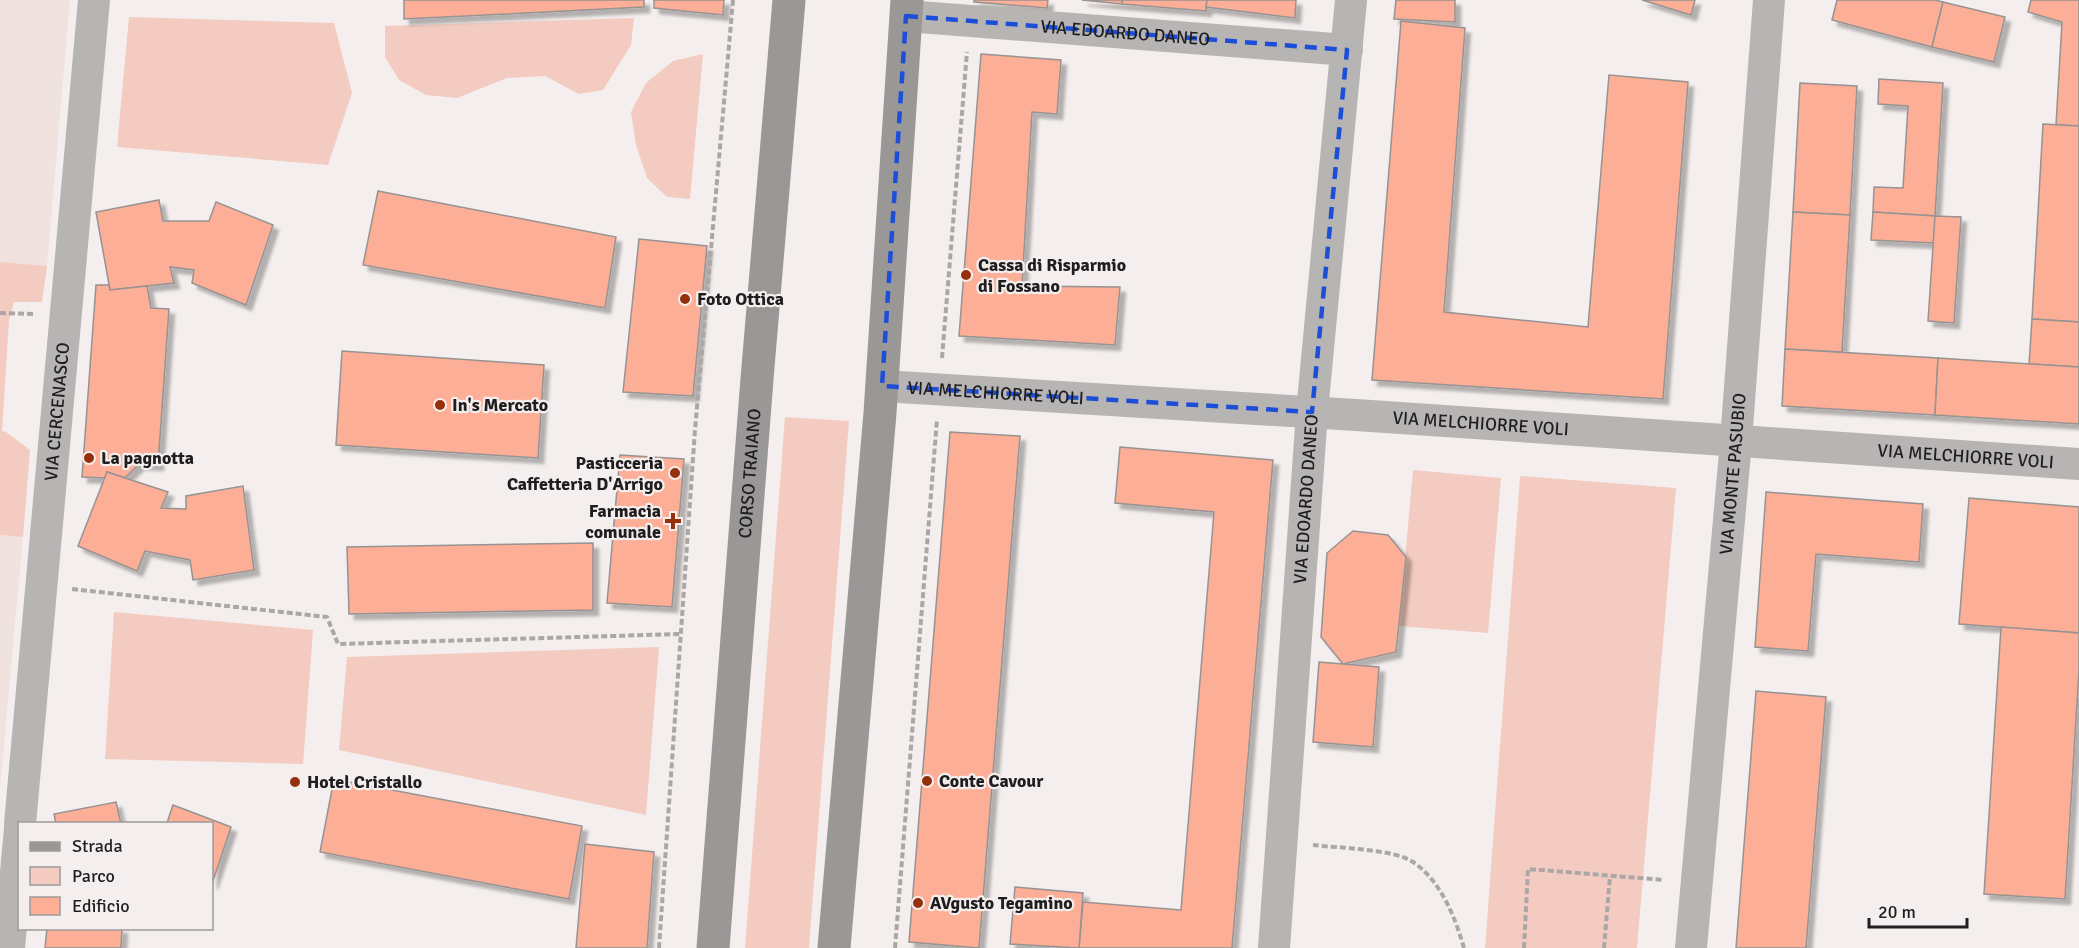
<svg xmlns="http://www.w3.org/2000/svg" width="2079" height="948" font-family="Signika,sans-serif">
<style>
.built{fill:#f0e2df}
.green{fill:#f3cbc0}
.building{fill:#fdae96;stroke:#979392;stroke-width:1.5;filter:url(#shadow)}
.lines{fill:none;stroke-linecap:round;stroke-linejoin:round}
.path{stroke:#aba7a6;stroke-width:4;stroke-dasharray:6 3;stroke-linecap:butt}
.street{stroke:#b7b5b4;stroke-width:32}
.secondary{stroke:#9a9897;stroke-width:33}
.marked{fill:none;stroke:#1d4ed8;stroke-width:4.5;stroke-dasharray:12 8;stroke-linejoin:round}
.poi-dot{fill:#962f0b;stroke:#f4efee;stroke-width:2}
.labels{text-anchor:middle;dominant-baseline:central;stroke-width:4.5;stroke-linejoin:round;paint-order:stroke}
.street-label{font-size:18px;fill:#1f1d1d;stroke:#f4efee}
.poi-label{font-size:18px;font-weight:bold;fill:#1f1d1d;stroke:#f4efee;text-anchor:start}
</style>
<defs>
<filter id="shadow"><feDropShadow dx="5.5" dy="5.5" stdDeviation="1.5" flood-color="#0004"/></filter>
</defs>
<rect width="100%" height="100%" fill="#f4efee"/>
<g class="built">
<polygon points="0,0 70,0 47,266 0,262"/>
<polygon points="0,535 23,537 0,788"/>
</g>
<g class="green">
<polygon points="129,17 334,23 352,93 328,165 117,147"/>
<polygon points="634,18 631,45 603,90 579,94 545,76 507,78 457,98 426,95 399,80 385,57 385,26"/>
<polygon points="703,54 690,199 667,197 647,178 636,145 631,112 646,83 673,61"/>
<polygon points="0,262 47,266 42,302 14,302 9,320 2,431 6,432 30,450 23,537 0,535"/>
<polygon points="785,417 849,421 809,948 745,948"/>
<polygon points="1413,470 1501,478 1488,633 1399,626"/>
<polygon points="1520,476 1676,488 1637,948 1485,948"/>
<polygon points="114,612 313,630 303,764 105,759"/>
<polygon points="659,647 646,815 339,750 347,657"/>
</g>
<g class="building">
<polygon points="404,0 644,0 644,7 404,19"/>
<polygon points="654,0 724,0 723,15 654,8"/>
<polygon points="974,0 1048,0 1047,8 974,2"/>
<polygon points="1082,0 1122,0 1122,4"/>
<polygon points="1122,0 1207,0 1206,11 1122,4"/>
<polygon points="1207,0 1296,0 1295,18 1206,7"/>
<polygon points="1396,0 1455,0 1455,22 1394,19"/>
<polygon points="1642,0 1695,0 1691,15"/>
<polygon points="1837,0 1935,0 1943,2 1932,47 1832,20"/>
<polygon points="2031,0 2079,0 2079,126 2056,125 2062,22 2028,12"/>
<polygon points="1943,2 2005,17 1994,62 1932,47"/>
<polygon points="1401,21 1465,28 1444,312 1588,327 1609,75 1688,82 1663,399 1372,380"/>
<polygon points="981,54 1061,60 1057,114 1032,112 1022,286 1120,287 1115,345 959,336"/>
<polygon points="1879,79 1943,83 1935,216 1873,212 1874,187 1903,188 1908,106 1878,104"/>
<polygon points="1800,83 1857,86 1850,215 1793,212"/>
<polygon points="2043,124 2079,126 2079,322 2032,319"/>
<polygon points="378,191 616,237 605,308 363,265"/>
<polygon points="159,200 163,221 209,221 216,202 273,225 246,305 192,283 194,270 170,267 174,283 110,290 96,212"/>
<polygon points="1793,212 1850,215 1842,352 1785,349"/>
<polygon points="1873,212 1935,216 1934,243 1871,240"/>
<polygon points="1935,216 1961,217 1954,323 1928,321"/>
<polygon points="639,239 707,246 693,396 623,392"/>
<polygon points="96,285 109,285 110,290 147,286 151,308 169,309 158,465 139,464 125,478 107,472 105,478 82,477"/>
<polygon points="2032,319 2079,322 2079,367 2029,364"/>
<polygon points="1785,349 1938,358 1935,415 1782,406"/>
<polygon points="342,351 544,365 538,458 336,445"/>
<polygon points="1938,358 2079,367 2079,424 1935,415"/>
<polygon points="950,432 1020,436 979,948 909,942"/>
<polygon points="1120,447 1273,460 1232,948 1079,948 1083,902 1181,910 1214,512 1115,503"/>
<polygon points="620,455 684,459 672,607 607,603"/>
<polygon points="107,472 168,492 161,508 186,509 186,496 243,486 254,570 193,580 190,560 145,551 137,571 78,546"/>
<polygon points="1766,492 1923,504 1919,562 1816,554 1808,651 1755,647"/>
<polygon points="1969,498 2079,507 2079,633 1959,624"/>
<polygon points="1353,531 1388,535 1406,557 1396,652 1343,664 1321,637 1327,553"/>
<polygon points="593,543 593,610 349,614 347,547"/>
<polygon points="2001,627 2079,633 2079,670 2065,899 1984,894"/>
<polygon points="1319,662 1379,667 1373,747 1313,742"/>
<polygon points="1756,691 1826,697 1806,948 1736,948"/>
<polygon points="334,779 582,826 569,899 320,852"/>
<polygon points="116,802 121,824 56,824 54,814"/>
<polygon points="173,805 231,827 212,884 212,824 151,824 167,823"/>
<polygon points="585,844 654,852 647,948 576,948"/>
<polygon points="1015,887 1083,893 1079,948 1010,944"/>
<polygon points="47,928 122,928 121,948 45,948"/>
</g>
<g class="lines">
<g class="path">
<polyline points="0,313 34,314"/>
<polyline points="942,358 967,52"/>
<polyline points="72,589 327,617 338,644 681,634"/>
<path d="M1313 845C1338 848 1394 849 1413 862 1441 881 1455 917 1464 948"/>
<polyline points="659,948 695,430 733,0"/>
<polyline points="895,948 937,419"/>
<polyline points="1524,948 1528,869 1664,880"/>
<polyline points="1604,948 1610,876"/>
</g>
<g class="street">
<path id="s1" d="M906 16 1347 50"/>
<path id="s2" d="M882 386 1356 415 2079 464"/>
<path id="s3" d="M20 824 94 0"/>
<polyline points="9,948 20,829"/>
<path id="s4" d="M1274 948 1312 412 1351 0"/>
<path id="s5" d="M1691 948 1736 441 1769 0"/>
</g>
<g class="secondary">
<path id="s6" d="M713 948 757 379 789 0"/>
<polyline points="834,948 880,413 907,0"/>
</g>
</g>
<path class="marked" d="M906 16 1347 50 1312 412 882 386Z"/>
<g class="poi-dot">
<circle cx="966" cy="275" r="6"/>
<circle cx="685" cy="299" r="6"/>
<circle cx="440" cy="405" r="6"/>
<circle cx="89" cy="458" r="6"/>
<circle cx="675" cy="473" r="6"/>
<path d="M670 512h6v6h6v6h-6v6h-6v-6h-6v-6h6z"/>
<circle cx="927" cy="781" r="6"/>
<circle cx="295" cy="782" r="6"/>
<circle cx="918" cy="903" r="6"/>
</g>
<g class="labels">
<g class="street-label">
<text stroke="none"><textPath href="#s1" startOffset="220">VIA EDOARDO DANEO</textPath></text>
<text stroke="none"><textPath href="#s2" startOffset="114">VIA MELCHIORRE VOLI</textPath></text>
<text stroke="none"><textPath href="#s3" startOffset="414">VIA CERCENASCO</textPath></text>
<text stroke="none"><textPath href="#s2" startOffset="600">VIA MELCHIORRE VOLI</textPath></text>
<text stroke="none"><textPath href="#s2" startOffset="1086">VIA MELCHIORRE VOLI</textPath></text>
<text stroke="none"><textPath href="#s6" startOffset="476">CORSO TRAIANO</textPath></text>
<text stroke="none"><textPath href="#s5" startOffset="476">VIA MONTE PASUBIO</textPath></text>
<text stroke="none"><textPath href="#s4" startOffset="450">VIA EDOARDO DANEO</textPath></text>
</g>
<g class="poi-label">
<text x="978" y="265">Cassa di Risparmio<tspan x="978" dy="21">di Fossano</tspan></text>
<text x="697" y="299">Foto Ottica</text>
<text x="452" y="405">In's Mercato</text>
<text x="101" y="458">La pagnotta</text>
<text x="663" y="463" text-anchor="end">Pasticceria<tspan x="663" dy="21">Caffetteria D'Arrigo</tspan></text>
<text x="661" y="511" text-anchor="end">Farmacia<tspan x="661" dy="21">comunale</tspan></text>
<text x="939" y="781">Conte Cavour</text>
<text x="307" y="782">Hotel Cristallo</text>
<text x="930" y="903">AVgusto Tegamino</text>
</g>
</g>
<rect x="18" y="822" width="195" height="108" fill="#f4efee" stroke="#9f9b9a" stroke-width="1.5"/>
<rect x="30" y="842" width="30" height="9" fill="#9a9897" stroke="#9f9b9a" stroke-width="1.5"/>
<text x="72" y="852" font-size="18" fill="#1f1d1d">Strada</text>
<rect x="30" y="867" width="30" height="18" fill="#f3cbc0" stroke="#9f9b9a" stroke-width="1.5"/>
<text x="72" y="882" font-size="18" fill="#1f1d1d">Parco</text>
<rect x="30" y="897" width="30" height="18" fill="#fdae96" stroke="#9f9b9a" stroke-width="1.5"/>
<text x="72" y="912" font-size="18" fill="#1f1d1d">Edificio</text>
<path d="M1869 918v9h98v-9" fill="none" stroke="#1f1d1d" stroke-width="3"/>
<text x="1878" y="918" font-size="18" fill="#1f1d1d" stroke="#f4efee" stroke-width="4.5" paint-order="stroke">20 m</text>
</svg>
